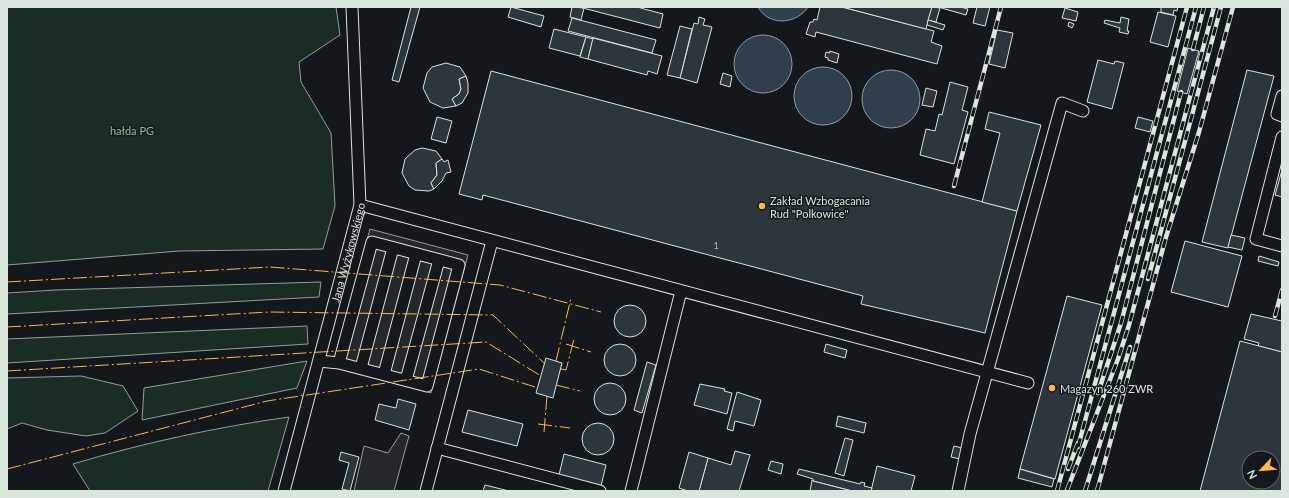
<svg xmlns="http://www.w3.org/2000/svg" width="1289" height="498" font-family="Lato,sans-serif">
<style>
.green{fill:#1a2d24;stroke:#939e99}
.parking{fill:#24282b;stroke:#939e99}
.water{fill:#2f3f4d;stroke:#939e99}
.building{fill:#2c363c;stroke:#d8e6dc;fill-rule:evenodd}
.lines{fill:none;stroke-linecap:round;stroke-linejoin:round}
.minor-casing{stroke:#d8e6dc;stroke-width:13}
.minor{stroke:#14181c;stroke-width:11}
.rail-casing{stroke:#d8e6dc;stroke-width:4.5}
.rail{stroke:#14181c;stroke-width:3;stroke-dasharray:9;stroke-linecap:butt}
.power{stroke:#ffb74d;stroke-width:1;stroke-dasharray:14 3 2 3;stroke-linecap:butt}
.poi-dot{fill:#ffb74d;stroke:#14181c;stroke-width:1.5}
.labels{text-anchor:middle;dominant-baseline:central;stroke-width:3;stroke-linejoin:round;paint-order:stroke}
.number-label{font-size:9px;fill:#adbab4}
.park-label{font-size:11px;fill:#8ac095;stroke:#14181c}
.poi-label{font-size:11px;fill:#d8e6dc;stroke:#14181c;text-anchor:start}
.street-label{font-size:11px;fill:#d8e6dc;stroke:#14181c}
</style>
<rect width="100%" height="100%" fill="#14181c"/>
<g class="green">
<polygon points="7,7 336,7 340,35 299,62 301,82 331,133 335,206 323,249 179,251 7,265"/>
<polygon points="321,282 319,297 7,314 7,293 55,290"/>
<polygon points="307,326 308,344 7,363 7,339"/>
<polygon points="307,361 297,388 142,420 144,388"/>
<polygon points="81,376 123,386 138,411 105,433 86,436 47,430 22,423 7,429 7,378"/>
<path d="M289 417 268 491H90L73 464C143 443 217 427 289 417Z"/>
</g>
<g class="parking">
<polygon points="370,229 468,255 431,393 334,367"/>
<polygon points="401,433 409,436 394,491 354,491 364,446 388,453"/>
</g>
<g class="water">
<path d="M758 7H808C797 24 769 27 758 7Z"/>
<circle cx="763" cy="64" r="29"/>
<circle cx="823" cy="96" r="29"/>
<circle cx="891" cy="99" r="29"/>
</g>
<g class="building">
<polygon points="411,7 420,7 399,82 392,80"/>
<polygon points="511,7 544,16 541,27 508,17"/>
<polygon points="572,7 584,8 581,20 570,17"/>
<polygon points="579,7 637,7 663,14 660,28"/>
<polygon points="820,7 842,7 934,31 931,42 942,46 937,64 816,32 815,37 806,34 810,22 813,22 814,19 817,20"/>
<polygon points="842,7 932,7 926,29"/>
<polygon points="932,7 940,8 936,22 928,20"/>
<polygon points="938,7 960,7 968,9 966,15"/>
<polygon points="977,7 990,7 985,26 973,23"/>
<polygon points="1161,7 1178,7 1177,11 1174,10 1173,15 1161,12"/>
<polygon points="1065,8 1078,12 1076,21 1062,18"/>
<polygon points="1158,12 1176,16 1168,47 1150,42"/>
<polygon points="699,17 705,19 703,25 712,27 697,83 680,78 694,23 698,24"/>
<polygon points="1121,17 1129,19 1127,31 1129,31 1128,34 1119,32 1120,28 1104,23 1105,20 1120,23"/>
<polygon points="572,18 656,40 652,53 568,31"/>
<polygon points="928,20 945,25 943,30 927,25"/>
<polygon points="1069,22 1074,24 1072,28 1068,26"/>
<polygon points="680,26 692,29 680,78 667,75"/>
<polygon points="554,29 586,37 580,56 549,48"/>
<polygon points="997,30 1013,33 1005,68 989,64"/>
<polygon points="586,37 593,39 588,59 580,57"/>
<polygon points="593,38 662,56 657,74 648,71 647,75 588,59"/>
<polygon points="1188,48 1199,51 1187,94 1177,91"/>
<polygon points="830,51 839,54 837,63 828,60 828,58 825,57 826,52 830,53"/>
<polygon points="1098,60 1114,64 1115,61 1124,63 1112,109 1087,102"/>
<polygon points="446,63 460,67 466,76 459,79 461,89 459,94 452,99 456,106 443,108 430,102 423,88 427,73 432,67"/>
<polygon points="1247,70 1274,76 1228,248 1202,242"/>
<polygon points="491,71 1017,211 985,333 861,304 863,296 483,195 482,200 459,194"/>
<polygon points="723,73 732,76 730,87 720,84"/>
<polygon points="466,76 468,83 468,93 462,103 456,106 452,99 459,94 461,89 459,79"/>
<polygon points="950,82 968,87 962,110 968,112 954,164 920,155 926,129 935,131 939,114 942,115"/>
<polygon points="926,88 937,91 933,107 922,105"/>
<polygon points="989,112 1041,125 1017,211 982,202 1000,133 985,129"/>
<polygon points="437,117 452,121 446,143 431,139"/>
<polygon points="1138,117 1153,121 1150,132 1135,128"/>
<polygon points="422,148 436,151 442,159 436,163 437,175 431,183 434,189 429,191 415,190 409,186 402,173 405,159 415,150"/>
<polygon points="442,159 444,162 448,160 451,172 446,173 442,181 434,189 431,183 437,175 436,163"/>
<polygon points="1282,170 1282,197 1275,195"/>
<polygon points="1231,235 1245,238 1242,250 1228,247"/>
<polygon points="1185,241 1242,256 1228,307 1171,292"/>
<polygon points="1259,256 1279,262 1278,266 1258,261"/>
<polygon points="1067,296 1102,305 1055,479 1020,469"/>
<circle cx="630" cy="321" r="16"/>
<polygon points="1251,314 1282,321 1282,352 1258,346 1259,343 1244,339"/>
<path d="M1240 341 1282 352V491H1200ZM1249 458H1273V482H1249Z"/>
<circle cx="620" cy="360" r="16"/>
<polygon points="826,344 847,350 845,358 824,352"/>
<polygon points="546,358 562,363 553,398 536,393"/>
<polygon points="647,362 656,365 642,413 634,410"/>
<circle cx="610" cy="399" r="16"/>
<polygon points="700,384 725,389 724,391 732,393 727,414 694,405"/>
<polygon points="737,392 761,400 754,426 735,421 733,431 727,429"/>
<polygon points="398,399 416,404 409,430 375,420 379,404 396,408"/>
<polygon points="468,410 523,424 517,446 462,432"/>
<polygon points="838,416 866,423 864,433 836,426"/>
<circle cx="598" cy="439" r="16"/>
<polygon points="845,438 853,440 844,476 835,473"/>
<polygon points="954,446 962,448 960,459 951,457"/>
<polygon points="735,451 750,455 739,491 699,491 708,458 731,465"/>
<polygon points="341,452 359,457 350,491 342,489 349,463 339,460"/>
<polygon points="689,452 708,458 699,491 688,491 679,488"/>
<polygon points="564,454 606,465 601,486 559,475"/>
<polygon points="771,461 783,464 781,474 768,470"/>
<polygon points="877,466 915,476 911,491 871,491"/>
<polygon points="799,469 860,484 861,482 865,483 864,486 872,488 871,491 852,491 813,481 813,479 797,474"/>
<polygon points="1020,469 1054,479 1052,487 1018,478"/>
<polygon points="812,480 813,481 852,491 810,491"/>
<polygon points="485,485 509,491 483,491"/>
</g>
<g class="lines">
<defs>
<g id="minor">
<polyline points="1282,96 1277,114 1282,116"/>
<polyline points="1282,137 1256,239 1282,246"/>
<polyline points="360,205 1028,383"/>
<polyline points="319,361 339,363 427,386 459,265 372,242 339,363"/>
<polyline points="361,368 393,248"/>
<polyline points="384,374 416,254"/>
<polyline points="406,380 439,260"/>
<polyline points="437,448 600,491"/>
<path id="s1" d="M284 491 360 205 352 7"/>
<polyline points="426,491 492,241"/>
<polyline points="631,491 681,291"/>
<polyline points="958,491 970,434 1062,103 1083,111"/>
</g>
</defs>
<use href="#minor" class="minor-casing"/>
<use href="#minor" class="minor"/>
<defs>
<g id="rail">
<polyline points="1193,49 1204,7"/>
<polyline points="954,186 1001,7"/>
<polyline points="1148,279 1221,7"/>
<polyline points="1275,316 1282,290"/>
<polyline points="1098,393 1121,323 1181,92"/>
<polyline points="1078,447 1196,7"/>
<polyline points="1068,469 1078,443"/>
<polyline points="1067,490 1118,359 1129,325 1214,7"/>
<polyline points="1057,491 1187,7"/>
<polyline points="1085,491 1130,347"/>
<polyline points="1097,491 1166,237 1199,132 1233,7"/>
</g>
</defs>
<use href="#rail" class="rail-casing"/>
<use href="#rail" class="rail"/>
<g class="power">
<polyline points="7,282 270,267 500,285 601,312"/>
<polyline points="7,327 269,312 493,315 544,363"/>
<polyline points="566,344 591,352"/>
<polyline points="556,361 571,298"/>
<polyline points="561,369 566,370 574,339"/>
<polyline points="7,371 486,342 541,376"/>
<polyline points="556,385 580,391"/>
<polyline points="538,424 570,428"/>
<polyline points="544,432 547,396"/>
<polyline points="7,469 267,401 479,369 538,388"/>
</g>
</g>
<g class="poi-dot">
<circle cx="762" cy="206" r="4"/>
<circle cx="1052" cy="388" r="4"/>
</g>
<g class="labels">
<g class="number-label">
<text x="716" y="245">1</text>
</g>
<g class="park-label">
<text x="132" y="130">hałda PG</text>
</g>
<g class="poi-label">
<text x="770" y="200">Zakład Wzbogacania<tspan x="770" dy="13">Rud "Polkowice"</tspan></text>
<text x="1060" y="388">Magazyn 260 ZWR</text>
</g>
<g class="street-label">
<text stroke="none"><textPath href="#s1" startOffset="247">Jana Wyżykowskiego</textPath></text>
</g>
</g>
<rect width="1289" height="498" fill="none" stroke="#d8e6dc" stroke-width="16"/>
<g transform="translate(1261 470) rotate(244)"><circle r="19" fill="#14181c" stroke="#626a69"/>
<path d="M0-3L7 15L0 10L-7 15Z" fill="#ffb74d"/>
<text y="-6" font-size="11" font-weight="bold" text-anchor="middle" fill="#d8e6dc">N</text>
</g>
</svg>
